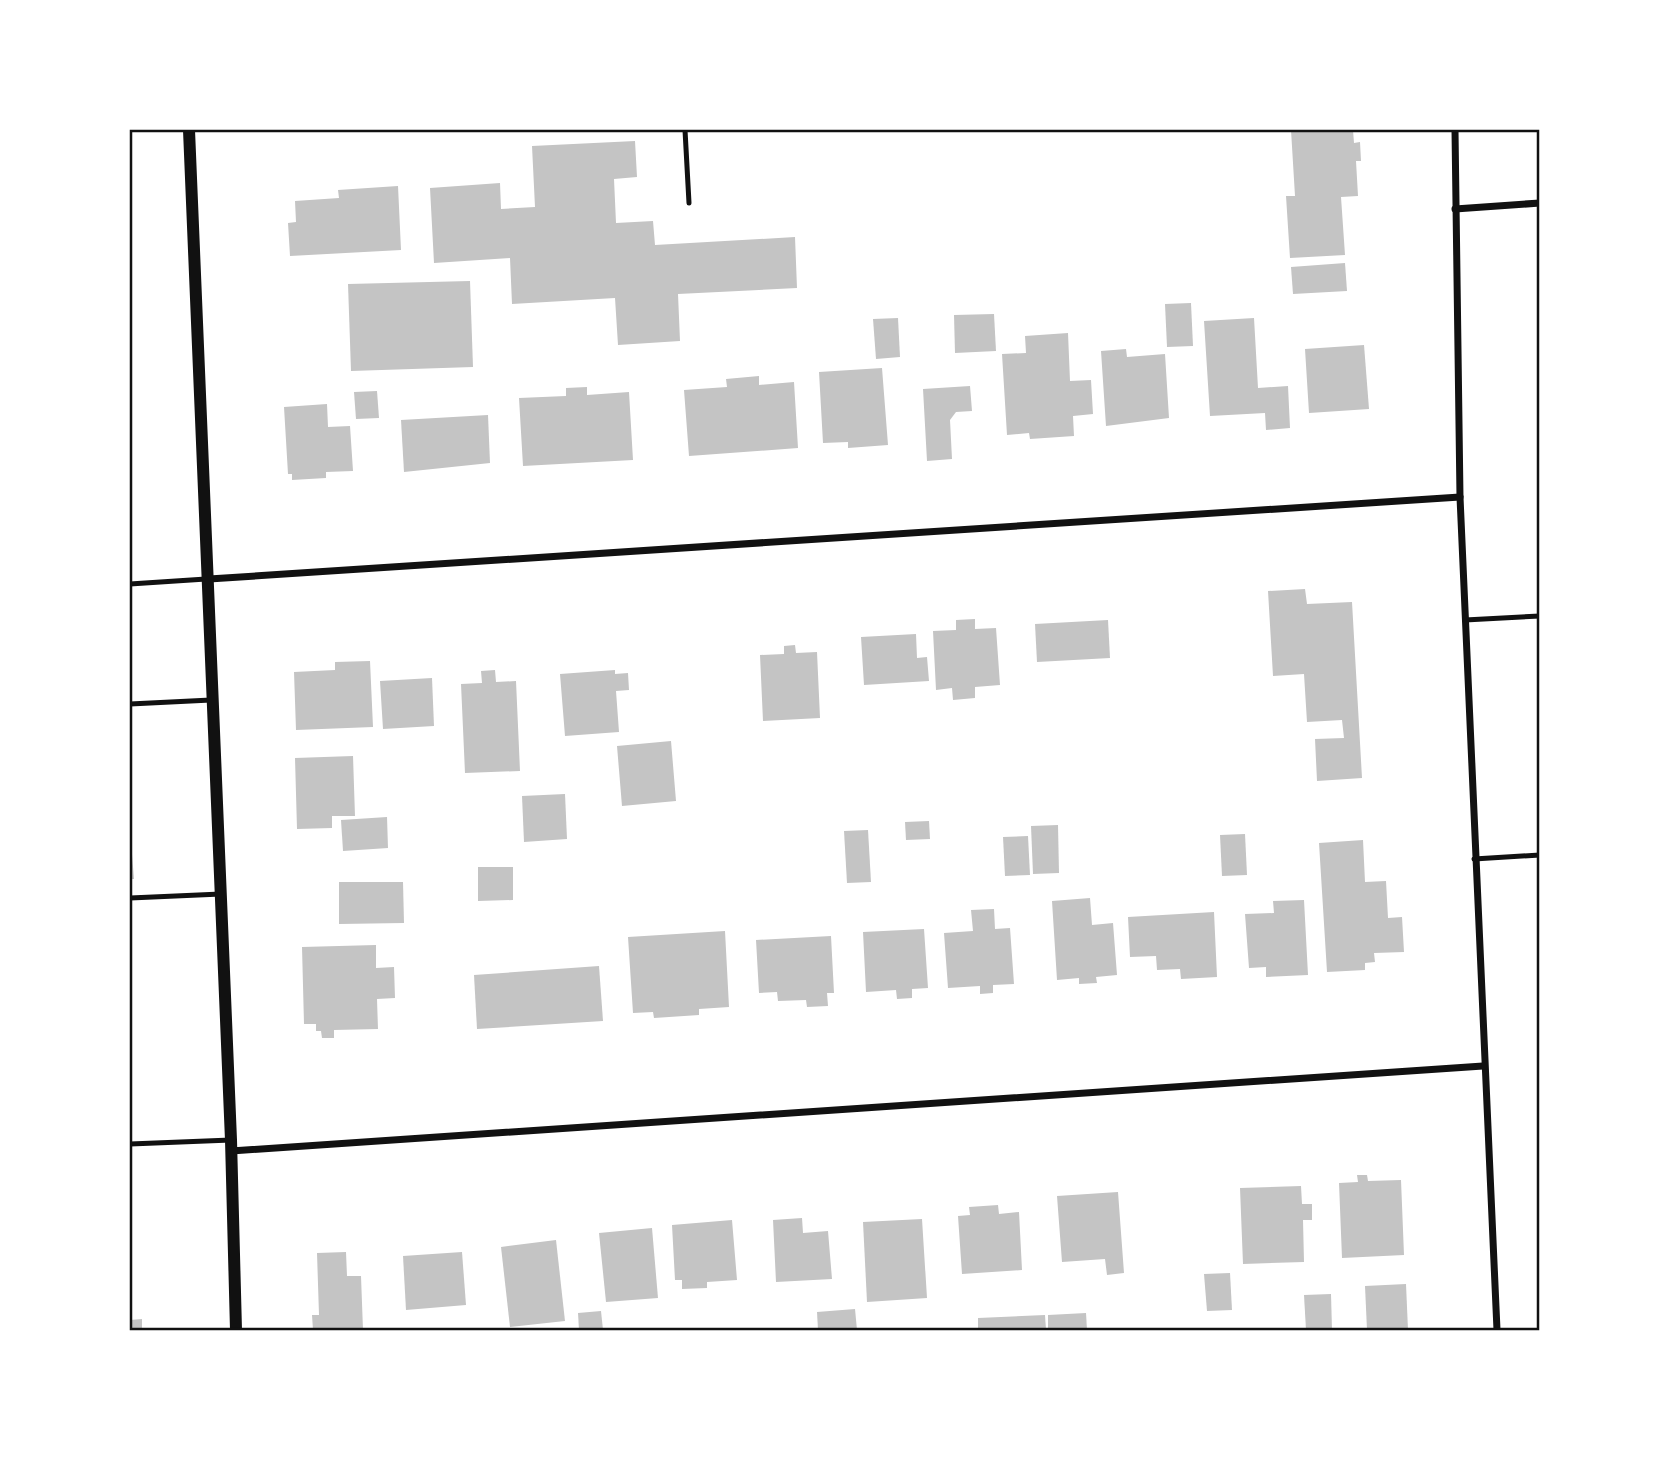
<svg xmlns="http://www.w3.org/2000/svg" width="1669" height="1460" font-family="Figtree,sans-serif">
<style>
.building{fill:#c4c4c4}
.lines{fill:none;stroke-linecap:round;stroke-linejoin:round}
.service{stroke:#111;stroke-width:5}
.minor{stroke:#111;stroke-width:7}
.tertiary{stroke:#111;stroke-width:12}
.neatline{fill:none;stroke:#111;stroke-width:2.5}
</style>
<rect width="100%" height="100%" fill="#fff"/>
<g class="building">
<polygon points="1291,130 1353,130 1354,143 1360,142 1361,161 1356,161 1358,196 1341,197 1345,255 1290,258 1286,196 1295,196"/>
<polygon points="635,141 637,177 614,179 616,223 653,221 655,245 795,237 797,288 678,294 680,341 618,345 615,298 512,304 510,258 434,263 430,188 500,183 501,209 535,207 532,146"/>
<polygon points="398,186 401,250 290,256 288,223 296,222 295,201 339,198 338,190"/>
<polygon points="1345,263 1347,291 1293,294 1291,267"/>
<polygon points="470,281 473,367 351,371 348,284"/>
<polygon points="1191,303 1193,346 1167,347 1165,304"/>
<polygon points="994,314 996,351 955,353 954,315"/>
<polygon points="898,318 900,357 876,359 873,319"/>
<polygon points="1254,318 1258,388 1288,386 1290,428 1266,430 1265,413 1210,416 1204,321"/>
<polygon points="1068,333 1070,381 1091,380 1093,414 1073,416 1074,436 1030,439 1029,433 1007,435 1002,354 1026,353 1025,336"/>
<polygon points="1364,345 1369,409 1309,413 1305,349"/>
<polygon points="1126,349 1127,357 1165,354 1169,418 1106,426 1101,351"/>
<polygon points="882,368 888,445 848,448 848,442 823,443 819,372"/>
<polygon points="759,376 759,385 794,382 798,448 689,456 684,390 727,387 726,379"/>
<polygon points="970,386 972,411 956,412 950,420 952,459 927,461 923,389"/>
<polygon points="587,387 587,395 629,392 633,460 523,466 519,398 566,396 566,388"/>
<polygon points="377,391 379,418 356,419 354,392"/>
<polygon points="327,404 328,427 350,426 353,471 326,472 326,478 292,480 292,474 288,474 284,407"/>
<polygon points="488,415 490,463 404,472 401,420"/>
<polygon points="1305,589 1307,604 1352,602 1362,778 1317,781 1315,739 1344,738 1342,720 1307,722 1304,674 1273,676 1268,591"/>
<polygon points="975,619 975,629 996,628 1000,685 975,687 975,698 953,700 952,688 936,690 933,631 956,630 956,620"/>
<polygon points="1108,620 1110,658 1037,662 1035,624"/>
<polygon points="916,634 917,658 927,657 929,681 864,685 861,637"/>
<polygon points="795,645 796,653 817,652 820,718 763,721 760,655 784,654 784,646"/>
<polygon points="370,661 373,727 296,730 294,672 335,670 335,662"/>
<polygon points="495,670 496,682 516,681 520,771 465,773 461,684 482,683 481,671"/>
<polygon points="615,670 615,674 628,673 629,690 616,691 619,732 565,736 560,674"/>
<polygon points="432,678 434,726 383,729 380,681"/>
<polygon points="671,741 676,801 622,806 617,746"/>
<polygon points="353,756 355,816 332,816 332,828 297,829 295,758"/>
<polygon points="565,794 567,839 524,842 522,796"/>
<polygon points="387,817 388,848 343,851 341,820"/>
<polygon points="929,821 930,839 906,840 905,822"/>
<polygon points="1058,825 1059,873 1033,874 1031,826"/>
<polygon points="130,830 134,879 130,879"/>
<polygon points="868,830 871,882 847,883 844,831"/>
<polygon points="1245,834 1247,875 1222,876 1220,835"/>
<polygon points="1028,836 1030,875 1005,876 1003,837"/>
<polygon points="1363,840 1365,882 1386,881 1388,918 1402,917 1404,952 1374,953 1375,962 1365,963 1365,970 1327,972 1319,843"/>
<polygon points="478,867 513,867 513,900 478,901"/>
<polygon points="339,882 403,882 404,923 339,924"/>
<polygon points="1090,898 1092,925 1113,923 1117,975 1096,977 1097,983 1079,984 1079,978 1057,980 1052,901"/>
<polygon points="1304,900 1308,975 1266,977 1266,967 1249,968 1245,914 1274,913 1273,901"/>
<polygon points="994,909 995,929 1010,928 1014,984 993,985 993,993 980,994 980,986 948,988 944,933 973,931 971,910"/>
<polygon points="1214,912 1217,977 1181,979 1180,969 1157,970 1156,956 1130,957 1128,917"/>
<polygon points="924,929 928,988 912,989 912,998 897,999 896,990 866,992 863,932"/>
<polygon points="725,931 729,1007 699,1009 699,1015 654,1018 653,1012 633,1013 628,937"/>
<polygon points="831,936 834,993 827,993 828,1006 807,1007 806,1000 778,1001 777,992 759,993 756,940"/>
<polygon points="376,945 376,968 394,967 395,998 377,999 378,1029 334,1030 334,1038 322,1038 321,1031 316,1031 316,1024 304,1024 302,947"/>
<polygon points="599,966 603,1021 477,1029 474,975"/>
<polygon points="1357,1175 1367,1175 1368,1181 1401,1180 1404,1255 1342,1258 1339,1183 1358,1182"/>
<polygon points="1301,1186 1302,1204 1312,1204 1312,1220 1303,1220 1304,1262 1243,1264 1240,1188"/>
<polygon points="1118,1192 1124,1273 1107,1275 1105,1259 1062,1262 1057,1196"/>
<polygon points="998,1205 999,1214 1019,1212 1022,1270 962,1274 958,1216 970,1215 969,1207"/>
<polygon points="802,1218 803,1233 828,1231 832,1279 776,1282 773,1220"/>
<polygon points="922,1219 927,1298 867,1302 863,1222"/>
<polygon points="732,1220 737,1280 707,1282 707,1288 682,1289 682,1280 675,1280 672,1225"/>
<polygon points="652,1228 658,1298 606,1302 599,1233"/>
<polygon points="556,1240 565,1321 510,1327 501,1247"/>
<polygon points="346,1252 347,1276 361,1276 363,1330 313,1330 312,1315 319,1315 317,1253"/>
<polygon points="462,1252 466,1305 406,1310 403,1256"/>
<polygon points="1230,1273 1232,1310 1207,1311 1204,1274"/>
<polygon points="1406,1284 1408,1330 1367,1330 1365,1286"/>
<polygon points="1331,1294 1332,1330 1306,1330 1304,1295"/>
<polygon points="855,1309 857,1330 818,1330 817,1312"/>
<polygon points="601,1311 603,1330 579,1330 578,1313"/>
<polygon points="1086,1313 1087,1330 1048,1330 1048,1315"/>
<polygon points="1045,1315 1046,1330 978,1330 978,1318"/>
<polygon points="142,1319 142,1330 130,1330 130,1320"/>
</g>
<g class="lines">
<g class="service">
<polyline points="685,130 689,203"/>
<polyline points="130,584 206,579"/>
<polyline points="1465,620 1540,616"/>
<polyline points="130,704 211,700"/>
<polyline points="1474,859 1540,855"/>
<polyline points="130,898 221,894"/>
<polyline points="130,1144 231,1140"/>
</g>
<g class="minor">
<polyline points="1455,130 1460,497 1497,1330"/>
<polyline points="1455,209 1540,203"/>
<polyline points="209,579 1460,497"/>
<polyline points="231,1151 1483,1066"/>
</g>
<polyline class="tertiary" points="189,130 231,1140 236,1330"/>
</g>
<rect width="1669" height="1460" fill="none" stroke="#ffffff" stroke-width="262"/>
<rect x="131" y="131" width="1407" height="1198" class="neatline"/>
</svg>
